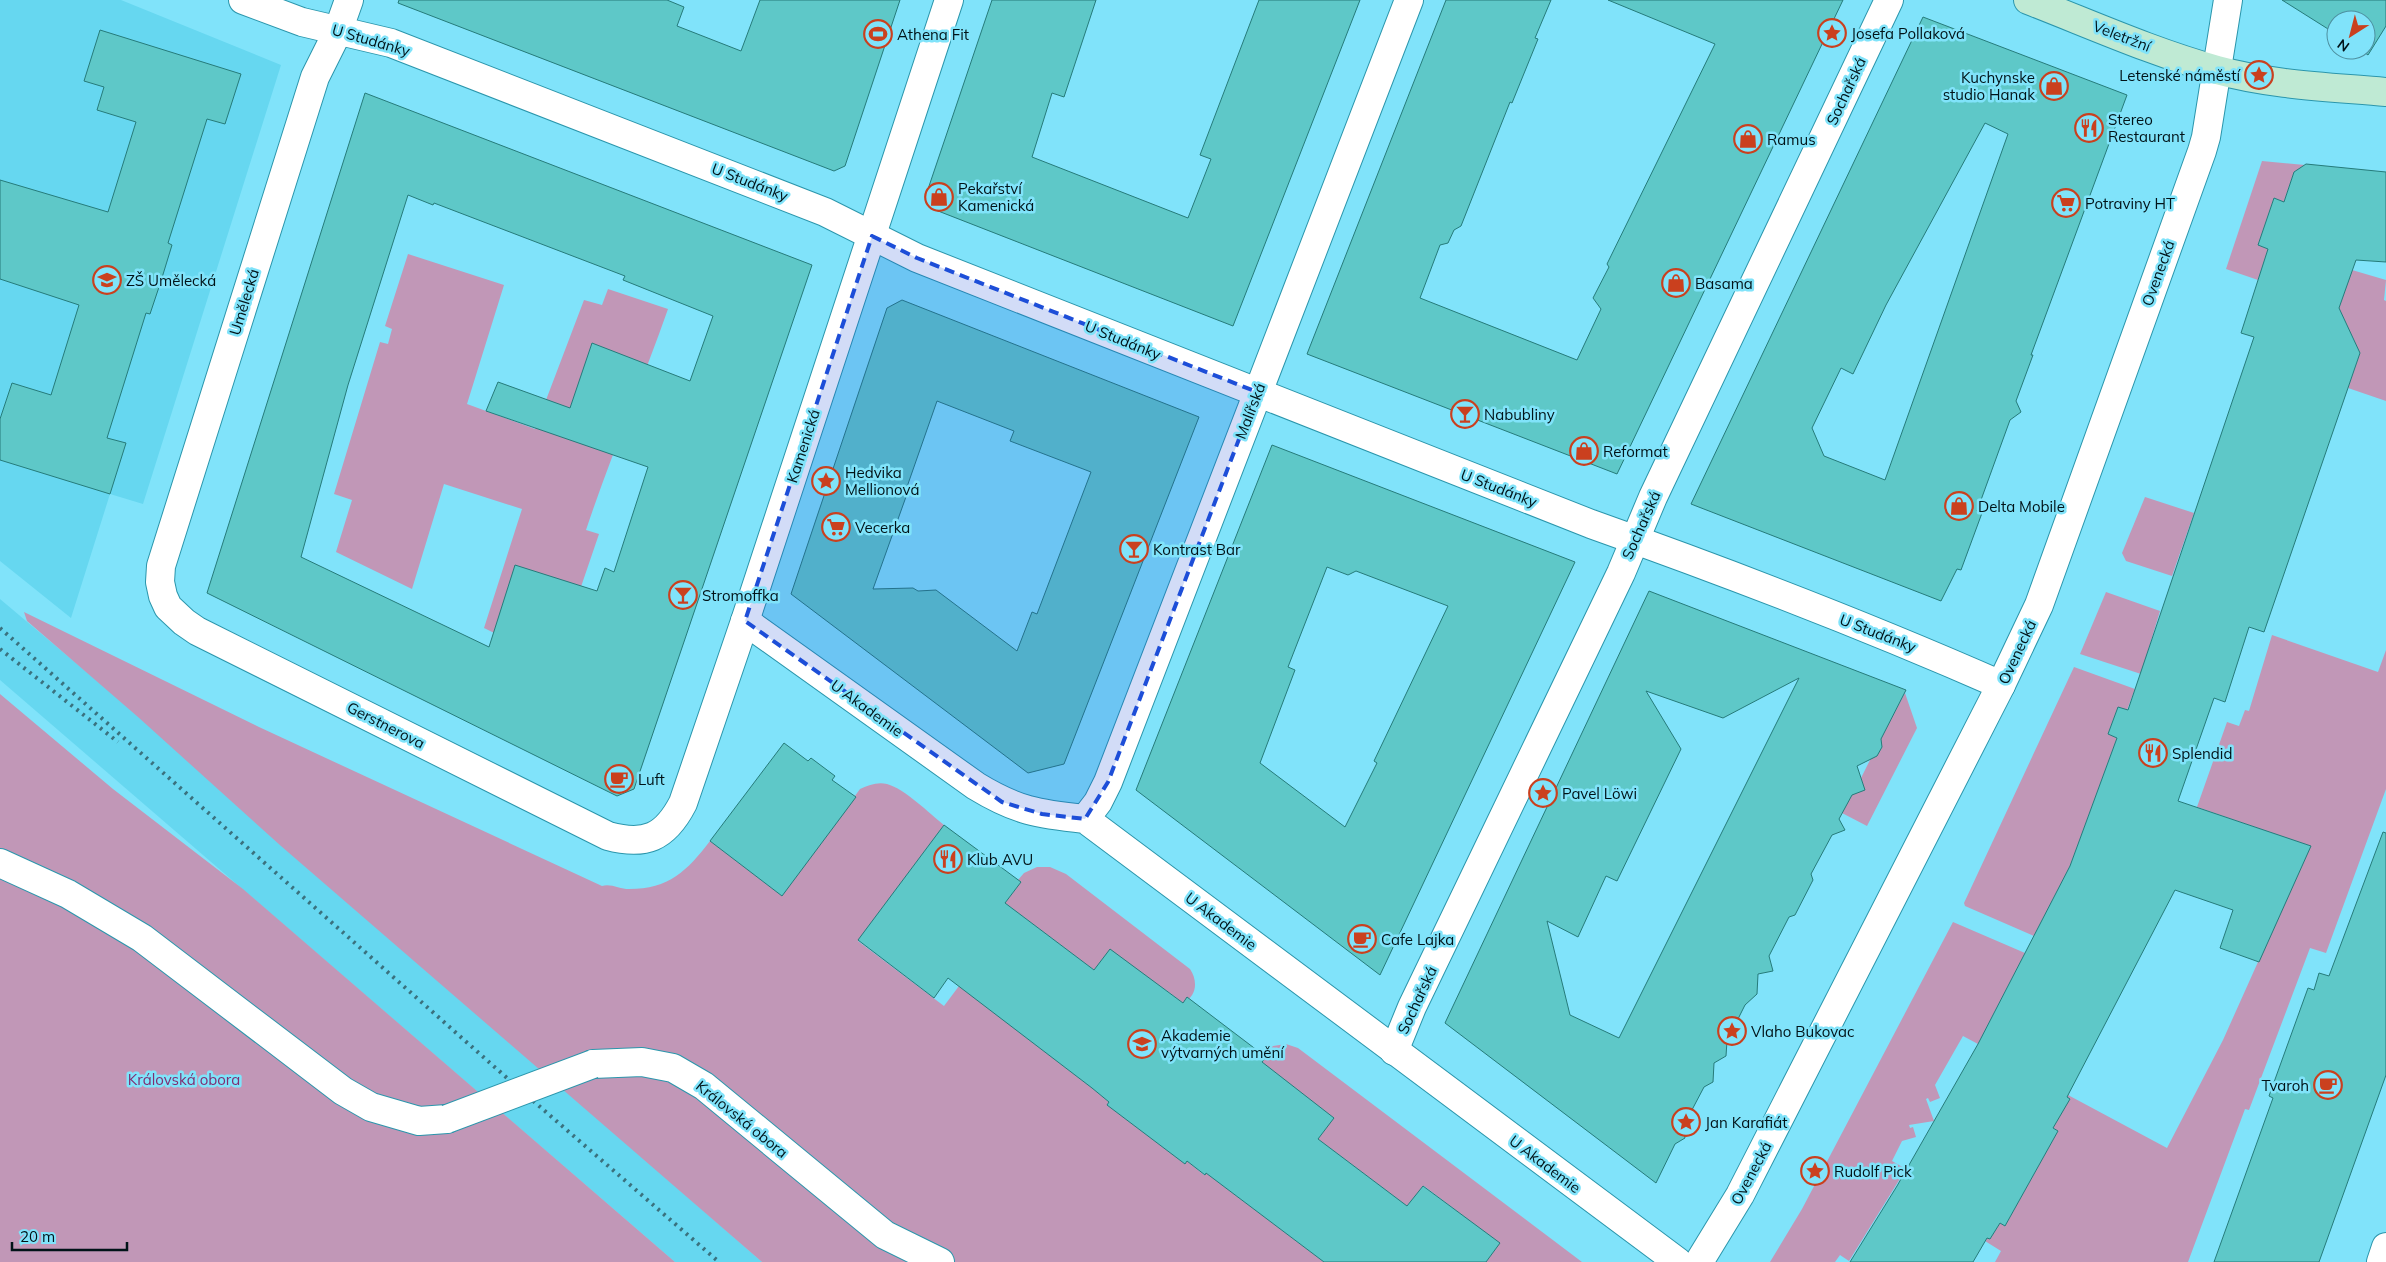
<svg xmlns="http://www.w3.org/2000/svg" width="2386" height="1262" font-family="Mulish,sans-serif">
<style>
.built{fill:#66d7f0}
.green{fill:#c197b7}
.building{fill:#5ec8c8;stroke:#267b7a;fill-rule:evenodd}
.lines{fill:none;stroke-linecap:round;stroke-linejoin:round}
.street-casing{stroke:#2b96ac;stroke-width:30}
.secondary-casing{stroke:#2b96ac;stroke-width:30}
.street{stroke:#fff;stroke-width:28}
.secondary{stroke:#bfead4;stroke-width:28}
.rail{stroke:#3a717e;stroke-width:4;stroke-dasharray:2.5 5;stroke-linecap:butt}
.street-bridge-casing{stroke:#2b96ac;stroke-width:30;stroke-linecap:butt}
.street-bridge{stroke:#fff;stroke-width:28}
.marked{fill:#1d4ed8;fill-opacity:0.2;stroke:#1d4ed8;stroke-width:4;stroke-dasharray:10 6;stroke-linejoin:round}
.labels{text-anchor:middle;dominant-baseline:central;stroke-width:5;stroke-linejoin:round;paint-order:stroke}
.poi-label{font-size:15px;fill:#011318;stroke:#80e3fa;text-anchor:start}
.street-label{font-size:15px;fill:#011318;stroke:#80e3fa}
.park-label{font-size:15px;fill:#7f2e71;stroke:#80e3fa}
</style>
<rect width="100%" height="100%" fill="#80e3fa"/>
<g class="built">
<polygon points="0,0 121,0 281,65 143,504 110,494 71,618 0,561"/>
<polygon points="0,599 115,696 762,1262 675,1262 0,680"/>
</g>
<g class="green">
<polygon points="2262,161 2305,165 2294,172 2284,202 2274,198 2258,245 2268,249 2258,280 2226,269"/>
<path d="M408 254 504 285 467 404 535 429 584 300 602 305 608 289 668 309C642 383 611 455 586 530L599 534 555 663 484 628 522 509 444 484 412 589 336 552 352 500 334 494 380 342 388 344 392 329 385 326Z"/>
<polygon points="2352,270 2386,280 2384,300 2386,301 2386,401 2348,388 2360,353 2339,308"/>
<polygon points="2145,497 2194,513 2172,576 2126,561 2122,553"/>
<polygon points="2106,592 2160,611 2141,674 2080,654"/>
<path d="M24 612 259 727 602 886C610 883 620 889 629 889 669 889 687 871 710 841L782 896 860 789C869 785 877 782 887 784 905 789 929 813 944 825L858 941 944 1006 959 986 1092 1088 1109 1102 1107 1105 1185 1164 1187 1161 1204 1175 1206 1173 1324 1262H762L281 846 138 717 27 621Z"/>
<polygon points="2272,635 2378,672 2386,650 2386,789 2326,953 2310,948 2249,1110 2245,1109 2188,1262 1995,1262 2001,1251 1985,1241 1987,1238 1990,1239 2000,1223 2005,1226 2058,1131 2053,1128 2069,1099 2067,1097 2068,1095 2167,1148 2223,1040 2310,846 2197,807 2227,722 2239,726 2245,710 2249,711"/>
<polygon points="2074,667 2135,689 2127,710 2118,707 2108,734 2117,738 2070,866 2034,936 1965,906 1964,903"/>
<polygon points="1905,693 1917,728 1867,826 1842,813 1852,794 1859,792 1863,784 1861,778 1871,758 1877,756 1882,747 1880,740"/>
<polygon points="0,694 113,789 243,889 675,1262 0,1262"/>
<path d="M1037 867H1050L1066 874 1190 969C1198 981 1197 996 1183 1003L1166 990 1094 970 1005 903 1021 882 1018 880 1024 873Z"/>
<polygon points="1953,922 2025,953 1978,1044 1963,1036 1935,1085 1940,1098 1930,1102 1928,1098 1926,1099 1934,1121 1909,1125 1910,1128 1913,1127 1916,1137 1902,1141 1892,1161 1906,1169 1849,1261 1840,1255 1835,1262 1770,1262 1802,1209"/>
<polygon points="1286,1044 1298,1048 1582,1262 1486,1262 1499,1243 1424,1186 1407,1206 1318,1139 1333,1118 1262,1062 1266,1057 1263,1055 1273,1046"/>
</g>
<g class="building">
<polygon points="399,0 667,0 684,7 677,26 741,51 760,0 900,0 845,166 834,171 398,3"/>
<polygon points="992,0 1096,0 1064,97 1052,93 1032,157 1188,218 1211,159 1200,155 1259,0 1360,0 1233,326 933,209 926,195"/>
<polygon points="1446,0 1551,0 1535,38 1538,39 1512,103 1510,102 1461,226 1454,230 1448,243 1440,245 1420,298 1577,360 1601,309 1593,298 1609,267 1607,264 1715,44 1608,0 1843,0 1617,474 1307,354"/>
<polygon points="2282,0 2386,0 2386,26 2368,55 2361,50 2366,50 2366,20 2336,20 2336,34"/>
<path d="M1923 17 2127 95 2031 355H2033L2016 401 2021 412 2010 420 1977 511 1982 513 1961 570 1957 569 1941 601 1691 504ZM1985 123 2008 134 1885 480 1824 456 1812 428 1841 368 1853 374 1886 305Z"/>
<polygon points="100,30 241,74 225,124 207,119 168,243 172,245 161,281 150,314 146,313 107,438 126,443 110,494 0,460 0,419 12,383 51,395 79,305 0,279 0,180 108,212 136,122 97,110 104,87 84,81"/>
<path d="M365 93 812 265 634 789 617 796 207 593ZM408 195 433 205 434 203 625 276 623 280 713 316 690 381 592 343 570 408 498 382 486 411 648 467 614 572 605 568 597 591 515 565 489 647 301 557 348 385Z"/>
<polygon points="2306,164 2386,172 2386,262 2356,260 2339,308 2360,353 2264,632 2249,627 2225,702 2214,698 2178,801 2311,846 2259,962 2220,948 2233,910 2175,890 2067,1097 2070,1099 2053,1128 2058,1131 2005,1226 2000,1223 1990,1239 1987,1238 1973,1262 1850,1262 1897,1186 1978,1044 2070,866 2117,738 2108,734 2118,707 2128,710 2254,337 2241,333 2268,249 2258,245 2274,198 2284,202 2294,172"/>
<path d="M902 300 1199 417 1064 764 1028 773 791 594 887 308ZM937 401 1014 431 1010 441 1091 472 1037 614 1032 612 1017 651 936 590 918 591 913 588 873 589 907 494 908 484Z"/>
<path d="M1272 445 1575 562 1380 975 1136 790ZM1327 567 1348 575 1356 571 1448 606 1374 761 1377 763 1345 827 1260 763 1295 670 1288 667Z"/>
<path d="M1649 591 1906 690 1881 739 1882 747 1877 756 1857 766 1865 790 1852 795 1839 819 1845 830 1832 835 1811 874 1813 880 1795 915 1789 917 1769 956 1773 971 1758 974 1757 994 1745 1005 1727 1041 1726 1056 1714 1063 1713 1082 1704 1087 1683 1127 1685 1138 1675 1144 1656 1183 1445 1023ZM1799 678 1619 1038 1570 1015 1547 921 1578 937 1606 876 1617 881 1681 749 1646 691 1723 718Z"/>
<polygon points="784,743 808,761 811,758 835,776 832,780 856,797 782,896 710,841"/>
<polygon points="944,825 1021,882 1005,903 1094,970 1110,949 1183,1003 1187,997 1266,1057 1262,1062 1334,1118 1318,1139 1407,1206 1423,1186 1500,1243 1486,1262 1324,1262 1206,1173 1205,1175 1187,1161 1185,1164 1107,1105 1109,1102 1092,1088 948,978 934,998 858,940"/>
<polygon points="2383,832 2386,833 2386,1075 2319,1262 2214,1262 2273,1098 2269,1096 2308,988 2314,990 2319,973 2329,976"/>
</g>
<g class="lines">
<defs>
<g id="street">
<path d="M243 0 302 22 391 43 825 212 917 258 1591 524C1729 573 1867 626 2001 685"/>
<path d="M349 0 338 31 315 77 161 566 160 582 163 596 168 607 184 622 197 631 608 836C645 846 665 838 683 803L745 621 949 0"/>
<path d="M745 621 976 786C1017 811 1038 814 1085 819L1678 1262"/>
<polyline points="1085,819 1098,802 1108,782 1409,0"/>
<polyline points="0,863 68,894 142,938 343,1091 371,1107 419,1121 447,1119"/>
<polyline points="1394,1051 1412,1007 1621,573 1653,497 1889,0"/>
<polyline points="593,1064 642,1062 673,1068 704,1086 885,1235 940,1262"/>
<polyline points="1699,1262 1740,1195 2001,685 2039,605 2202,151 2206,137 2228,0"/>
<polyline points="2381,1262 2386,1247"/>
</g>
<path id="secondary" d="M2028 0C2090 24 2152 52 2217 70 2271 85 2330 87 2386 92"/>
</defs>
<use href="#street" class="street-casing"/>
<use href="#secondary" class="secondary-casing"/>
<use href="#street" class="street"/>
<use href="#secondary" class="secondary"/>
<g class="rail">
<polyline points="0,628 516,1086 719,1262"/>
<polyline points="0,649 118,742"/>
</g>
<defs>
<polyline id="street-bridge" points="447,1119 593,1064"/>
</defs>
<use href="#street-bridge" class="street-bridge-casing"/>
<use href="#street-bridge" class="street-bridge"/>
</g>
<path class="marked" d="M872 236 917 258 1257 392 1108 782 1085 819 1042 814 1002 802 745 621Z"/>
<defs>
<symbol id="sight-ring" viewBox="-11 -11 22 22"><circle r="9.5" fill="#80e3fa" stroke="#ca401e" stroke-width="1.5"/><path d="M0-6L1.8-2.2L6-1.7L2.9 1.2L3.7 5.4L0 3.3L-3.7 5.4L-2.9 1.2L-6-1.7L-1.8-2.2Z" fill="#ca401e"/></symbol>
<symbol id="stadium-ring" viewBox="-11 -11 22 22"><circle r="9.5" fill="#80e3fa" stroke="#ca401e" stroke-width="1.5"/><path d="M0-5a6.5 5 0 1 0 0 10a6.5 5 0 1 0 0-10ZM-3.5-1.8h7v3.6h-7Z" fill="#ca401e"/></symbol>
<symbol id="shop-ring" viewBox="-11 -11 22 22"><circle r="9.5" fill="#80e3fa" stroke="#ca401e" stroke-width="1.5"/><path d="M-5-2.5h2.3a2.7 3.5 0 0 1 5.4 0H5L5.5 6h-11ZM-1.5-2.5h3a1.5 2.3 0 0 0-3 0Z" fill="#ca401e"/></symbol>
<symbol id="restaurant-ring" viewBox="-11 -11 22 22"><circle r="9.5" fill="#80e3fa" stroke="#ca401e" stroke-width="1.5"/><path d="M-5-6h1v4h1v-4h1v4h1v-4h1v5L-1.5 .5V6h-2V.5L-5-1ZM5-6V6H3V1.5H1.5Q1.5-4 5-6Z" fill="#ca401e"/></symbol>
<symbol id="supermarket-ring" viewBox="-11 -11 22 22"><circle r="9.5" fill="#80e3fa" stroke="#ca401e" stroke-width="1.5"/><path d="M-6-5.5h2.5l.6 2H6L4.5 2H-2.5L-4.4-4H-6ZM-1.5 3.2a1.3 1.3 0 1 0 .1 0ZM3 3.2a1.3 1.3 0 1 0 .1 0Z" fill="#ca401e"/></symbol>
<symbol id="school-ring" viewBox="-11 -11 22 22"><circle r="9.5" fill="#80e3fa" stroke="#ca401e" stroke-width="1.5"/><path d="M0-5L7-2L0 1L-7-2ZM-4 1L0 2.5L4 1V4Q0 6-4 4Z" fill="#ca401e"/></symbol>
<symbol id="bar-ring" viewBox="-11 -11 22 22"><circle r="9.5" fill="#80e3fa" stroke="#ca401e" stroke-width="1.5"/><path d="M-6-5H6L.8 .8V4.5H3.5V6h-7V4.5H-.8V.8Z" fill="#ca401e"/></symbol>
<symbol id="cafe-ring" viewBox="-11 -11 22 22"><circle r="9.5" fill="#80e3fa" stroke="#ca401e" stroke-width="1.5"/><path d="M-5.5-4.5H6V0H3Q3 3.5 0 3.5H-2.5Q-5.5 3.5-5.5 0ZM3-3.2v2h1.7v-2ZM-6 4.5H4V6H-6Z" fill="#ca401e"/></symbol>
<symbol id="university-ring" viewBox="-11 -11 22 22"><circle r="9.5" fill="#80e3fa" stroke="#ca401e" stroke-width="1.5"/><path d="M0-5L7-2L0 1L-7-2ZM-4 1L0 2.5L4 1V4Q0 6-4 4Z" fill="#ca401e"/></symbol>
</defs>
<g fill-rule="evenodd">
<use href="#sight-ring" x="1816" y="17" width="32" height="32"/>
<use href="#stadium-ring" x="862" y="18" width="32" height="32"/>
<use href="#sight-ring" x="2243" y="59" width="32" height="32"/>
<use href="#shop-ring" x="2038" y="70" width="32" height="32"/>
<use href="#restaurant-ring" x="2073" y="112" width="32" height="32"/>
<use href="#shop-ring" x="1732" y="123" width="32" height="32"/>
<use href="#shop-ring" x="923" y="181" width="32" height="32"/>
<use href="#supermarket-ring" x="2050" y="187" width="32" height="32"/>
<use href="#school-ring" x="91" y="264" width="32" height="32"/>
<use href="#shop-ring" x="1660" y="267" width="32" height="32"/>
<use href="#bar-ring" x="1449" y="398" width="32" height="32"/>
<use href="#shop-ring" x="1568" y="435" width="32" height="32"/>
<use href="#sight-ring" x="810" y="465" width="32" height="32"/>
<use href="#shop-ring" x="1943" y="490" width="32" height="32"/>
<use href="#supermarket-ring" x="820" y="511" width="32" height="32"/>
<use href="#bar-ring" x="1118" y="533" width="32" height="32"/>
<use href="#bar-ring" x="667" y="579" width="32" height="32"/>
<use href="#restaurant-ring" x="2137" y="737" width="32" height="32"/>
<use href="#cafe-ring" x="603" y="763" width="32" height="32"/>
<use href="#sight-ring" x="1527" y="777" width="32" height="32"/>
<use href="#restaurant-ring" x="932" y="843" width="32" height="32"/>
<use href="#cafe-ring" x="1346" y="923" width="32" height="32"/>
<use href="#sight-ring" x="1716" y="1015" width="32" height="32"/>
<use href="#university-ring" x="1126" y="1028" width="32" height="32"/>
<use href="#cafe-ring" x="2312" y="1069" width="32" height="32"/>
<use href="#sight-ring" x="1670" y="1106" width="32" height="32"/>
<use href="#sight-ring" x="1799" y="1155" width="32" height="32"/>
</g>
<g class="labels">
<g class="poi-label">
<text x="1851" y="33">Josefa Pollaková</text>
<text x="897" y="34">Athena Fit</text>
<text x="2240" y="75" text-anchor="end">Letenské náměstí</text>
<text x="2035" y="77" text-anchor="end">Kuchynske<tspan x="2035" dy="17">studio Hanak</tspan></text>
<text x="2108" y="119">Stereo<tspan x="2108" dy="17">Restaurant</tspan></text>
<text x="1767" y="139">Ramus</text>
<text x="958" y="188">Pekařství<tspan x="958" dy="17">Kamenická</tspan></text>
<text x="2085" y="203">Potraviny HT</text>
<text x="126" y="280">ZŠ Umělecká</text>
<text x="1695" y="283">Basama</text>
<text x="1484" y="414">Nabubliny</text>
<text x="1603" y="451">Reformat</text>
<text x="845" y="472">Hedvika<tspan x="845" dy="17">Mellionová</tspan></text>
<text x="1978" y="506">Delta Mobile</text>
<text x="855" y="527">Vecerka</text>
<text x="1153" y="549">Kontrast Bar</text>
<text x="702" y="595">Stromoffka</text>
<text x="2172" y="753">Splendid</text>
<text x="638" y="779">Luft</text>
<text x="1562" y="793">Pavel Löwi</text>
<text x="967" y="859">Klub AVU</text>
<text x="1381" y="939">Cafe Lajka</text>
<text x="1751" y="1031">Vlaho Bukovac</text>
<text x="1161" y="1035">Akademie<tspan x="1161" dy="17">výtvarných umění</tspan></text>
<text x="2309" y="1085" text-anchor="end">Tvaroh</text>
<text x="1705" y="1122">Jan Karafiát</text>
<text x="1834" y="1171">Rudolf Pick</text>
</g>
<g class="street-label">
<text transform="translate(2122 36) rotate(21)">Veletržní</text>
<text transform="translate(371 40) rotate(16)">U Studánky</text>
<text transform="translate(1846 91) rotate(-65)">Sochařská</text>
<text transform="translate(750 182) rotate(21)">U Studánky</text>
<text transform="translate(2158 273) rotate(-70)">Ovenecká</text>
<text transform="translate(244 302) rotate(-73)">Umělecká</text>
<text transform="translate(1123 340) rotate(22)">U Studánky</text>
<text transform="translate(1250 411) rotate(-69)">Malířská</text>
<text transform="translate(803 446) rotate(-72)">Kamenická</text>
<text transform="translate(1499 488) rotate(21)">U Studánky</text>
<text transform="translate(1641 525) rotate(-66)">Sochařská</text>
<text transform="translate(1878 633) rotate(21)">U Studánky</text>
<text transform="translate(2017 652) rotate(-65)">Ovenecká</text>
<text transform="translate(867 708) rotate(36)">U Akademie</text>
<text transform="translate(386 725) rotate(27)">Gerstnerova</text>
<text transform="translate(1221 921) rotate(37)">U Akademie</text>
<text transform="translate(1417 1000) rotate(-65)">Sochařská</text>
<text transform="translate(742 1119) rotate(39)">Královská obora</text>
<text transform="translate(1545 1164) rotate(37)">U Akademie</text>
<text transform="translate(1751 1173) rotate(-62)">Ovenecká</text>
</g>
<g class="park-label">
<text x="184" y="1079">Královská obora</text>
</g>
</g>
<g transform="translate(2351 35) rotate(216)"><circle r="24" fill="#80e3fa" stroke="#4d90a0"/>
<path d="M0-4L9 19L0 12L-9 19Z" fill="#ca401e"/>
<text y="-8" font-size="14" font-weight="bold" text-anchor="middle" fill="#011318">N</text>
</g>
<path d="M12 1242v8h115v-8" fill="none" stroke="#011318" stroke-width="2.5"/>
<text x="20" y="1242" font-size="15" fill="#011318" stroke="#80e3fa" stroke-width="4" paint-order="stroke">20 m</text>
</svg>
